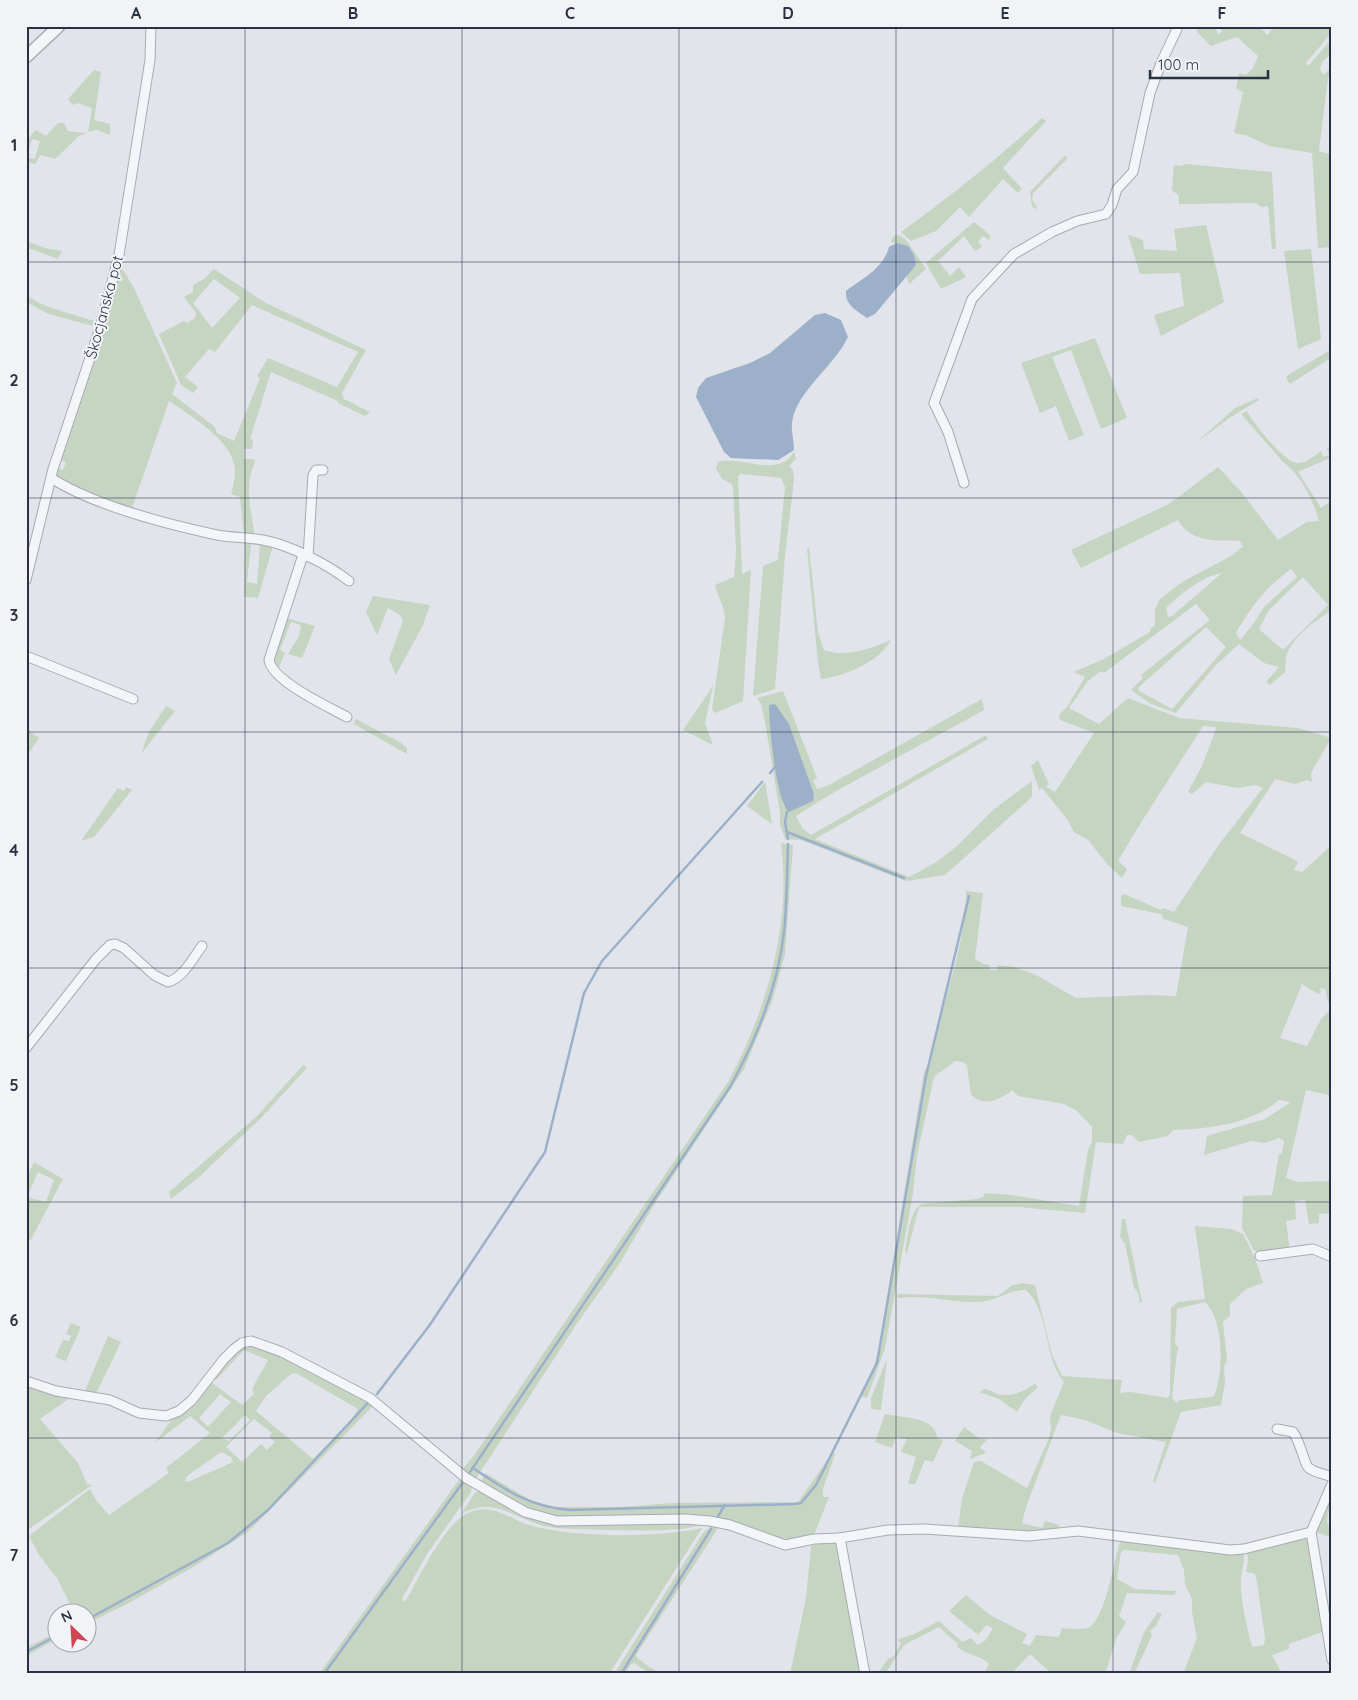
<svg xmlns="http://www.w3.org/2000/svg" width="1358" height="1700" font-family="Quicksand,sans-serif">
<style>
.green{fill:#c6d4c2;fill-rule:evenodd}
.water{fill:#9cb0ca}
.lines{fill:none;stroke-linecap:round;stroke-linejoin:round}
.stream{stroke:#9cb0ca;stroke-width:2.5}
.minor-casing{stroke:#a6abb4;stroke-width:11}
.tertiary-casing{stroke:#a6abb4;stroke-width:14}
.minor{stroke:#f4f5f8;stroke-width:9}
.tertiary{stroke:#f4f5f8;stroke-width:11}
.grid{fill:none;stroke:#293142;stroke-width:1;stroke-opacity:0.55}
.labels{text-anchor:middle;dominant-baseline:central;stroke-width:4;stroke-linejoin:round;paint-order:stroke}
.street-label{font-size:15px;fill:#293142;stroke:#f1f3f7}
.neatline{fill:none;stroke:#293142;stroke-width:2}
.grid-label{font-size:16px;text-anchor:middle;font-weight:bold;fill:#293142}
</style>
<rect width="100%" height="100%" fill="#e1e4ea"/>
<g class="green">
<polygon points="1194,26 1215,26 1218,34 1222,32 1219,26 1233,26 1236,29 1239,26 1259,26 1267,35 1275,26 1332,26 1332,32 1305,64 1309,65 1332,39 1332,53 1323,61 1320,69 1323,75 1332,68 1332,75 1328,78 1319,151 1332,155 1332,261 1330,247 1318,248 1312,153 1270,146 1245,135 1234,133 1243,92 1236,89 1239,73 1246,75 1253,68 1258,56 1237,37 1211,46 1198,33"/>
<polygon points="94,70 101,72 94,120 110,124 110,135 97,130 88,132 92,108 77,103 73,105 68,99"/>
<path d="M1042 118 1046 121 1003 168 1022 189 1018 193 1003 179 969 217 960 207 936 231 911 241 901 232C950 197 997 159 1042 118Z"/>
<path d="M58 123H64L68 131 86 133 79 136 55 159 40 155 35 164 26 162C26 148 25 140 36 130L46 136ZM32 139 40 141 35 159 26 157Z"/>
<polygon points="1064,156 1067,157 1067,159 1033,193 1032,199 1037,208 1035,209 1032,206 1030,192"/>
<polygon points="1185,164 1272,172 1276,249 1272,249 1268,206 1261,207 1256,203 1179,204 1179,196 1172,190 1174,165 1182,166"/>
<polygon points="974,222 990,235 989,240 983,236 978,242 982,247 975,251 964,236 938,261 950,276 959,267 966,277 941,289 926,263"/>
<polygon points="1206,225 1224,302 1161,336 1154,315 1184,306 1180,273 1140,274 1128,235 1143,240 1144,249 1177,251 1174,229"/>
<polygon points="899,235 907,241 926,269 909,284 897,244 891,242 894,236"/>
<polygon points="26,241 45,248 62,251 58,259 26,247"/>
<polygon points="1311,249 1321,339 1298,349 1284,251"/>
<path d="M120 265 134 288 177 383 172 394 215 427 217 433 234 441 260 378 257 376 268 358 337 387 358 352 252 305 215 352 209 349 185 377 198 387 193 393 181 385 159 334 184 321 187 323 195 318 196 313 184 297 193 292V285L204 279 214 269 266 303 366 350 342 393 344 399 370 412 365 416 338 403V401L271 372 250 439 253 440 252 449H244V459H254L255 462C244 485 251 512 255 536L244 535 240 497 231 494C233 487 235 478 235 471 235 441 190 416 169 401L132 508 91 495 55 476 56 467 63 470 66 462 58 459ZM214 279 240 298 212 328 193 303Z"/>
<polygon points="26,296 48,307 94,321 93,326 49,314 26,302"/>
<polygon points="1095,338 1127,418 1101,429 1071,350 1052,357 1084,435 1069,441 1056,406 1040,413 1021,363"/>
<polygon points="1332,349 1332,357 1290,384 1286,378 1288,375"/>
<polygon points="1258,398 1259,400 1229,418 1196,443 1235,408"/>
<path d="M1247 411C1253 423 1284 462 1297 463 1306 464 1315 455 1321 451L1323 457 1330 455 1327 448 1332 445V457L1298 472 1321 508 1332 500V610C1315 621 1294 635 1286 656 1285 660 1286 666 1285 672L1270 685 1266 682 1279 667 1264 663 1239 644 1215 666 1176 713 1151 704 1131 690 1143 678 1141 675 1210 620 1196 604 1104 673 1101 671 1088 681 1069 708 1099 724 1128 698 1179 718 1298 728 1331 738 1311 773 1312 782 1307 780 1295 784 1275 779 1240 833 1291 858 1298 862 1294 870 1302 872 1332 845V1004L1328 1002 1325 989 1320 988 1321 992 1318 994 1302 984 1280 1038 1307 1046 1321 1019 1332 1008V1096L1306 1090 1286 1178 1298 1182 1332 1181V1213L1319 1214V1223L1309 1224 1305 1200 1295 1201 1296 1219 1286 1221 1290 1251 1258 1252 1254 1250 1242 1228 1243 1196 1272 1195 1279 1154H1282L1284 1141 1279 1138 1265 1143 1251 1141 1204 1155 1207 1136 1265 1119 1291 1102 1279 1100C1252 1124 1208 1129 1173 1130L1168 1136 1139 1142 1132 1135H1127L1123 1144 1096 1142 1085 1213 1018 1207H919L907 1253 905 1251C908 1238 909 1210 922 1204L977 1199 983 1197 985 1193 1011 1195 1079 1206 1088 1150 1092 1142V1127L1077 1111 1064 1104 1018 1096 1012 1090C1001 1100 982 1108 971 1094L967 1066 963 1062 955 1061 934 1077 917 1155 913 1193 885 1348 867 1398 859 1396 873 1368 878 1353 924 1072 930 1060C940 1009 967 943 966 891L983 893 975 959 984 964 990 965V970H997V965L1015 967 1036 975 1076 998 1147 995 1176 996 1188 927 1164 919 1161 914 1121 906V896L1124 894 1161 910 1163 908 1174 912 1220 843 1263 788 1256 785 1237 788 1206 782 1192 794 1188 792 1202 766 1216 729 1215 727 1203 726C1175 771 1144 815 1118 861L1127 869 1122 878 1108 865 1088 840 1074 832 1067 819 1042 788 1039 790 1031 766 1038 760 1049 784 1046 787 1055 792 1094 733 1060 720 1059 715 1067 707 1085 677 1074 672 1104 659 1150 632V629L1155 625V609L1160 599 1182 582 1231 556 1243 546 1240 541C1216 540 1191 543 1178 520L1081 568 1071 550 1169 504 1218 467 1242 493 1278 540 1307 522 1319 521C1314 501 1300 474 1284 463L1241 414ZM1291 569 1297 577 1264 607 1254 623 1240 640 1236 633C1250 608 1267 586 1291 569ZM1222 573 1172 616 1168 617 1166 608C1181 594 1202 576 1222 573ZM1303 577 1328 605 1283 650 1259 629 1269 610ZM1206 627 1226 647 1172 709 1139 691V687Z"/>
<path d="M794 452 796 459 789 466 793 470 794 479 785 556 775 689 753 696 763 566 778 560 785 487 781 478 741 474 738 476 742 574 751 570 743 701 715 713 712 710 713 702 725 618C725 606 717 597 715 585L734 577 736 550 733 487 732 484 722 479 716 468 718 462C742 455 778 479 794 452Z"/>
<path d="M245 539 273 546 258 598 244 597ZM251 544 260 546 257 584 247 582Z"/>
<path d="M809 547 818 632 824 650C847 658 869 649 891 640 879 662 845 676 821 679L818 662 807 548Z"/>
<polygon points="373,596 430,605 423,625 396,675 389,659 403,621 400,615 388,608 377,635 366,612"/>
<polygon points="286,618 315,626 302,658 288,654 299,636 301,625 291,622 280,650 285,653 276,673 271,661"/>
<polygon points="713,686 705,723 713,745 683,730"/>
<path d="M783 691 817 778 813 780 817 789 829 785 982 699 984 710 829 795 796 816 803 829 811 835 986 735 988 739 815 839 909 877 935 863 957 846 994 809 1032 781V797L945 875 906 881 801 840 785 839 780 825V812L765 722 761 704 757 698ZM789 724 814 794 784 807 775 767Z"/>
<polygon points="166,706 175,711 141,754 149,732"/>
<polygon points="356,719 401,743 407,748 407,754 354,724"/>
<polygon points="26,728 39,738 26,757"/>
<polygon points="765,782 772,824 747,806"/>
<polygon points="126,787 132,790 94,837 81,841 118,788 124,791"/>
<path d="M781 843 793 845 785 954 773 999 744 1069 654 1205 618 1266 578 1322 477 1477 473 1479 462 1470 475 1454 728 1082C766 1013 792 924 781 843Z"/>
<polygon points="303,1065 307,1068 260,1119 198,1178 171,1199 169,1192 256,1117"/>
<path d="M34 1162 63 1179 30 1241 26 1240V1180ZM38 1172 54 1180 46 1202 27 1197Z"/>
<polygon points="1122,1219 1125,1219 1142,1302 1140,1303 1138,1293 1134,1287 1125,1244 1120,1237"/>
<path d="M1195 1226 1231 1229 1243 1234C1252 1250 1258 1265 1263 1283L1246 1289 1230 1304V1316L1223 1322 1227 1361 1224 1366 1225 1383 1221 1405 1181 1412 1155 1483 1153 1481 1166 1442 1117 1433 1085 1420 1061 1415 1026 1507 1022 1523 1042 1528 1045 1521 1059 1525V1530L1042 1533 958 1527 962 1499 974 1462 981 1461 1027 1488 1049 1438 1051 1429 1050 1416 1064 1382C1043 1357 1050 1312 1026 1290 1009 1289 995 1302 978 1302 951 1303 924 1294 897 1298L898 1294 998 1296 1011 1286 1022 1283 1035 1285 1052 1355 1062 1376 1122 1380 1120 1393 1131 1392 1167 1398 1170 1395 1171 1308 1178 1302 1205 1299ZM1205 1302C1224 1320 1224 1372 1214 1396L1211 1397 1181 1400 1176 1403 1172 1398 1177 1351 1179 1348 1175 1344 1177 1309Z"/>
<polygon points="71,1323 81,1327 66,1361 55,1357 63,1340 69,1341 71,1336 66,1334"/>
<polygon points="108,1336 121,1342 96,1394 84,1393"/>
<path d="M250 1345 269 1349 375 1404 249 1531 195 1566 125 1605 88 1623V1612H74L57 1578 39 1555 29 1536 90 1489 96 1500 109 1515 169 1473 166 1468 210 1433 190 1416 155 1443 172 1419 186 1410 211 1382 242 1405 254 1394 252 1389 268 1360 244 1350 216 1380 214 1377 242 1347ZM296 1373 358 1409 351 1420 313 1459 256 1411 266 1396 291 1374ZM220 1394 231 1402 208 1427 199 1418ZM245 1415 250 1420 229 1441 222 1438ZM254 1419 272 1433 269 1437 275 1442 267 1450 261 1444 242 1462 226 1447ZM221 1452 231 1457 233 1462 188 1482 185 1481 187 1476Z"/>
<polygon points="887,1359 881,1410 871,1409 871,1398"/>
<polygon points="26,1383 74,1395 40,1419 78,1463 87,1484 92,1485 26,1531"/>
<path d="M1035 1384 1038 1387 1025 1399 1017 1412 999 1399 979 1392 984 1389C991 1390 997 1395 1004 1395 1016 1396 1026 1389 1035 1384Z"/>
<path d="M885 1414C901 1418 936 1416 937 1438L943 1440 933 1462 925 1460 915 1484H908L916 1457 901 1452 907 1439 896 1437 892 1448 875 1442Z"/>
<polygon points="964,1427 980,1439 982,1438 987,1440 980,1447 986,1453 970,1459 972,1451 955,1441"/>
<polygon points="833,1452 835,1454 823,1489 823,1497 829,1497 814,1535 796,1540 781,1538 720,1521 557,1518 526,1511 481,1482 485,1473 530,1500 555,1507 620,1507 674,1503 798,1502"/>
<path d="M461 1477 472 1486 471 1492 427 1554 402 1599 405 1602C419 1579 443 1525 468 1513 491 1502 507 1518 529 1525 574 1538 657 1538 702 1528L609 1674H319Z"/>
<path d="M481 1489 525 1516 709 1523C677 1533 643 1530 610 1530 590 1529 569 1530 549 1527 513 1520 499 1496 462 1513L474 1494Z"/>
<polygon points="1332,1493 1327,1521 1332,1538 1316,1532"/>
<polygon points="720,1525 636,1655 638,1659 660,1674 650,1674 635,1663 631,1664 625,1674 614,1674 703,1533 711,1526"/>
<path d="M1309 1535 1325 1631 1289 1644V1649L1272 1655 1282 1674H1183L1197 1638 1192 1612V1599L1185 1584 1184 1570 1178 1555 1124 1550 1121 1552 1117 1579 1135 1589 1176 1591 1175 1595 1127 1593 1119 1616 1126 1622 1116 1639 1105 1674H1052L1030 1654 1011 1674H984L989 1664C978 1653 968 1657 957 1646L958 1644 939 1627 904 1645 885 1674H877L888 1659 894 1656 901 1643 897 1640 914 1634 939 1621 962 1642 971 1638 978 1645 986 1640 993 1628 986 1625 978 1635 949 1611 966 1595 990 1615 1027 1634 1022 1643 1030 1646 1036 1635 1059 1637 1062 1628C1065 1629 1086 1629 1088 1628 1106 1619 1114 1559 1121 1539L1243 1553C1246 1562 1241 1570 1241 1580 1240 1599 1247 1628 1252 1647L1264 1645 1265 1638 1257 1582 1255 1574 1246 1572 1248 1560 1247 1551Z"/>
<polygon points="827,1541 837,1541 862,1674 790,1674 806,1598 811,1546"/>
<path d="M1158 1612 1162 1614 1156 1626 1150 1631 1152 1635C1147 1648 1140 1660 1134 1674H1129L1144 1632Z"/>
<polygon points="57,1632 57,1639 26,1656 26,1648"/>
</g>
<g class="water">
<path d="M897 243 908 246 914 255 916 265 875 314 867 318C856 310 845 305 846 291 863 278 883 269 889 247Z"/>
<path d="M825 313 841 320 848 337C834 367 796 391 792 423 791 432 794 441 794 450L778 460 731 458 724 452 696 397 698 388 706 378 750 363 770 353 815 315Z"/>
<path d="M775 704 789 724 814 794 813 801 789 812C776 803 769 724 769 705Z"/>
</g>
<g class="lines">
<g class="stream">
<polyline points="770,773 775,767"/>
<polyline points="787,812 785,822 788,839"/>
<polyline points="787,832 904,878"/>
<polyline points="377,1394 429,1326 545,1152 584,993 602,961 762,782"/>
<path d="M473 1468C506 1490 529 1507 570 1510L795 1504 801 1503 816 1485 877 1363 926 1076 969 896"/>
<polyline points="718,1516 725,1505"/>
<polyline points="88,1619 228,1543 268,1510 367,1404"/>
<polyline points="26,1652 58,1635"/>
<path d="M324 1674 466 1478 730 1087C756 1040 778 987 784 932 787 903 787 874 788 844"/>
<polyline points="621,1674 711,1529"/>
</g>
<defs>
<g id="minor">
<path d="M51 478C95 506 166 524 217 535 232 538 248 537 263 540 290 545 327 564 349 581"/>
<polyline points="964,483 948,432 934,403 972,299 1014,254 1052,232 1077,221 1106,214 1112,205 1117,189 1133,172 1150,93 1161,63 1177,29 1176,26"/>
<path d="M303 555 269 660C272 681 329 707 347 717"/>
<polyline points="308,557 313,475 316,470 323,470"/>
<polyline points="26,580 53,469 100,328 119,255 150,60 151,26"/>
<polyline points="26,656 133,699"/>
<path d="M26 1048 96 959 110 945 115 944 124 948 154 975 168 982C183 978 193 958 202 946"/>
<polyline points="1260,1256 1313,1249 1332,1257"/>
<polyline points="26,1381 56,1391 110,1400 139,1413 166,1416 179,1411 192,1400 223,1360 234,1349 242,1343 251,1341 282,1352 370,1398 466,1478 525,1512 557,1521 685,1519 710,1521 730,1525 785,1545 814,1539 840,1538"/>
<path d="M1277 1429 1293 1432C1300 1441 1305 1466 1309 1468 1315 1473 1325 1474 1332 1477"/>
<polyline points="1311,1532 1332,1660"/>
<polyline points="865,1674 840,1538 888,1530 924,1529 1029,1536 1078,1531 1230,1550 1244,1549 1311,1532 1332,1484"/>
</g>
<polyline id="tertiary" points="26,57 59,26"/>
</defs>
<use href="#minor" class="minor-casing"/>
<use href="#tertiary" class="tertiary-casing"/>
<use href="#minor" class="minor"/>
<use href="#tertiary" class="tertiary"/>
</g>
<path class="grid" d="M245 26V1674M462 26V1674M679 26V1674M896 26V1674M1113 26V1674M26 262H1332M26 498H1332M26 732H1332M26 968H1332M26 1202H1332M26 1438H1332"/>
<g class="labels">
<g class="street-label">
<text transform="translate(104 307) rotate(-75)">Škocjanska pot</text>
</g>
</g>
<rect width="1358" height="1700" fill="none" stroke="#f1f3f7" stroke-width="55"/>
<g transform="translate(72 1628) rotate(335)"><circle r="24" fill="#f1f3f7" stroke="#a1a5af"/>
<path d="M0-4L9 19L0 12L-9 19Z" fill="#d04551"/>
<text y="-8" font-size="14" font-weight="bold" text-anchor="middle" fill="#293142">N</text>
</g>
<path d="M1150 70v8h118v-8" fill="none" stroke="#293142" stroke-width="2.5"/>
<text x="1158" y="70" font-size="15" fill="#293142" stroke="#f1f3f7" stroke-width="4" paint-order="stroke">100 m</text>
<rect x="28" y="28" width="1302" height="1644" class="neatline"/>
<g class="grid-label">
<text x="136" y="19">A</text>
<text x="353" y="19">B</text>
<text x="570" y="19">C</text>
<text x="788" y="19">D</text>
<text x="1005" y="19">E</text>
<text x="1222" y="19">F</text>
<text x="14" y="151">1</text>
<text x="14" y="386">2</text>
<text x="14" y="621">3</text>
<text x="14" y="856">4</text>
<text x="14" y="1091">5</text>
<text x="14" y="1326">6</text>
<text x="14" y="1561">7</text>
</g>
</svg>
